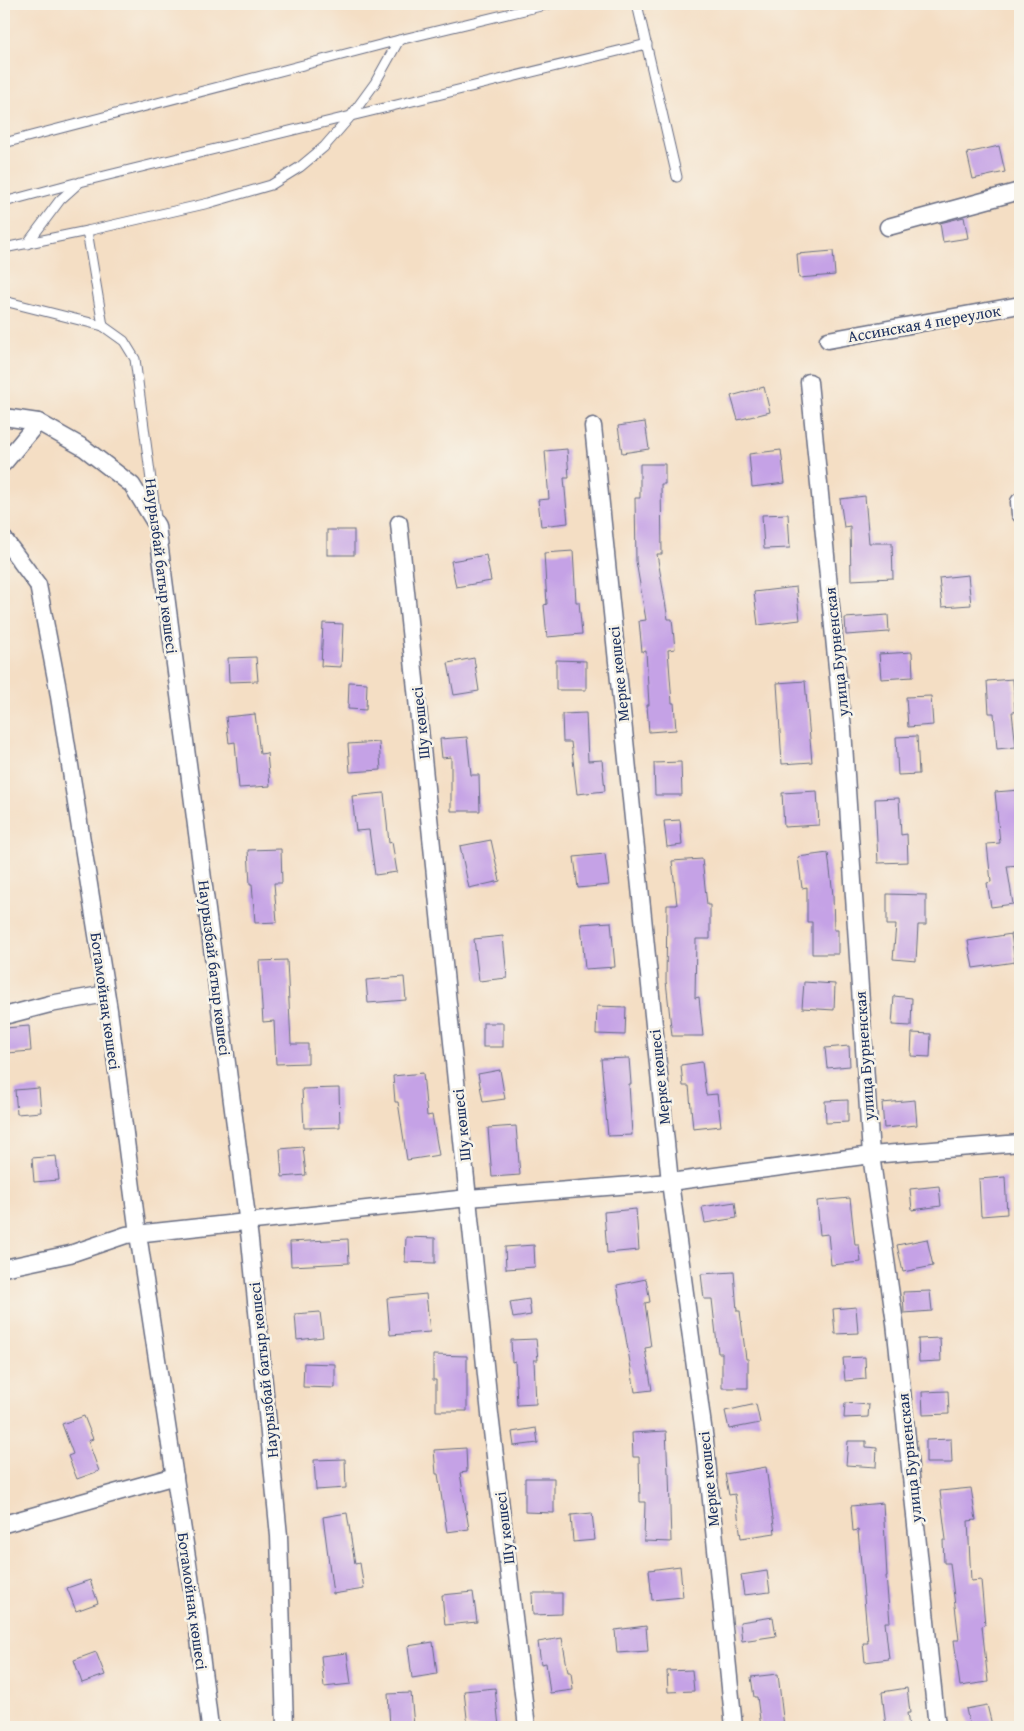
<svg xmlns="http://www.w3.org/2000/svg" width="1024" height="1731" font-family="'Gentium Book Plus',serif">
<style>
.building{fill:#c5a2e6}
.lines{fill:none;stroke-linecap:round;stroke-linejoin:round}
.lane-casing{stroke:#676c82;stroke-width:11}
.street-casing{stroke:#676c82;stroke-width:19}
.lane{stroke:#fff;stroke-width:9}
.street{stroke:#fff;stroke-width:16}
.labels{text-anchor:middle;dominant-baseline:central;stroke-width:5;stroke-linejoin:round;paint-order:stroke}
.street-label{font-size:16px;fill:#1b2f5e;stroke:#f7f3e8}
</style>
<rect width="100%" height="100%" fill="#f7f3e8"/>
<filter id="ink" filterUnits="userSpaceOnUse"><feTurbulence type="fractalNoise" baseFrequency=".02" numOctaves="2"/><feDisplacementMap in="SourceGraphic" scale="10" xChannelSelector="R" yChannelSelector="G"/><feConvolveMatrix kernelMatrix="1 2 1 2 8 2 1 2 1" color-interpolation-filters="sRGB"/></filter>
<filter id="wash" filterUnits="userSpaceOnUse"><feTurbulence type="fractalNoise" baseFrequency=".0096" numOctaves="4" result="noise"/><feDisplacementMap in="SourceGraphic" scale="20" xChannelSelector="R" yChannelSelector="G"/><feGaussianBlur stdDeviation="1.12" result="paint"/><feColorMatrix in="noise" values="0 0 0 0 0 0 0 0 0 0 0 0 0 0 0 0 0 1.4 0 .05"/><feComposite in="paint" operator="in"/></filter>
<g filter="url(#wash)">
<rect width="100%" height="100%" fill="#f4dec4"/>
<g id="blocks">
<g class="building">
<polygon points="999,146 1005,172 973,179 967,153"/>
<polygon points="964,217 968,238 943,242 940,223"/>
<polygon points="833,251 835,275 799,278 797,254"/>
<polygon points="764,387 770,412 738,420 731,396"/>
<polygon points="645,422 649,449 622,453 618,426"/>
<polygon points="567,449 569,478 564,478 568,523 541,526 538,500 549,499 545,451"/>
<polygon points="781,450 785,483 752,487 749,454"/>
<polygon points="640,464 665,464 665,484 661,484 662,554 657,554 668,619 672,619 675,649 668,650 672,703 674,703 676,730 649,732 647,705 649,705 646,651 642,652 639,621 646,620 636,561 635,498 640,498"/>
<polygon points="865,496 869,543 892,543 893,578 851,580 850,526 844,527 840,499"/>
<polygon points="788,514 790,548 764,549 762,515"/>
<rect x="327" y="530" width="27" height="25"/>
<polygon points="573,551 576,602 579,602 582,634 547,637 544,605 547,604 544,553"/>
<polygon points="486,555 491,581 456,587 451,561"/>
<polygon points="968,575 971,605 942,607 939,578"/>
<polygon points="796,587 800,620 758,625 754,592"/>
<polygon points="888,615 889,632 846,635 845,618"/>
<polygon points="323,623 343,624 341,667 321,666"/>
<polygon points="912,652 913,677 881,679 879,654"/>
<polygon points="256,657 258,681 229,682 228,658"/>
<polygon points="474,658 479,691 454,695 448,663"/>
<polygon points="556,660 586,661 586,690 556,690"/>
<polygon points="1013,679 1015,712 1012,712 1016,747 997,749 994,713 989,713 987,681"/>
<polygon points="805,681 812,762 782,764 777,683"/>
<polygon points="349,682 367,683 366,710 348,709"/>
<polygon points="931,696 933,725 908,727 906,697"/>
<polygon points="586,713 588,761 602,760 605,791 577,794 571,742 563,742 562,714"/>
<polygon points="255,714 260,754 267,753 270,786 239,788 235,742 229,743 226,717"/>
<polygon points="917,736 919,774 898,775 896,737"/>
<polygon points="467,737 471,775 479,775 480,811 451,811 451,757 442,758 440,739"/>
<polygon points="379,742 381,770 350,772 348,744"/>
<polygon points="681,762 682,795 655,795 654,763"/>
<polygon points="1020,790 1020,865 1007,866 1013,904 991,907 987,883 991,882 987,844 1000,843 995,792"/>
<polygon points="817,791 819,825 784,827 782,793"/>
<polygon points="384,793 389,843 392,842 397,872 375,875 369,830 356,831 352,796"/>
<polygon points="899,798 901,835 907,834 908,862 878,863 875,799"/>
<polygon points="680,820 682,845 667,847 664,821"/>
<polygon points="491,840 500,881 469,888 460,846"/>
<polygon points="281,849 282,883 274,883 277,922 255,923 252,884 250,884 248,850"/>
<polygon points="828,853 833,895 834,930 838,930 838,954 812,954 812,922 807,922 807,887 802,888 798,857"/>
<polygon points="605,854 609,885 578,888 574,857"/>
<polygon points="702,859 707,905 710,905 710,939 696,939 695,998 699,997 703,1036 672,1036 666,981 667,905 677,905 672,861"/>
<polygon points="887,894 926,895 926,925 918,925 916,961 893,959 896,925 887,925"/>
<polygon points="611,922 615,967 585,969 581,924"/>
<polygon points="1011,934 1015,962 973,968 968,941"/>
<polygon points="503,936 507,978 479,981 474,939"/>
<polygon points="287,960 291,1044 308,1044 308,1063 276,1064 274,1021 263,1022 259,961"/>
<polygon points="404,977 406,1000 368,1003 366,980"/>
<polygon points="804,982 835,984 834,1010 802,1008"/>
<polygon points="894,996 912,998 911,1026 892,1025"/>
<polygon points="597,1006 626,1007 625,1035 596,1034"/>
<rect x="483" y="1023" width="20" height="24"/>
<polygon points="29,1026 31,1051 7,1053 5,1028"/>
<polygon points="912,1033 931,1034 930,1057 911,1056"/>
<polygon points="849,1046 850,1066 827,1068 825,1048"/>
<polygon points="629,1058 631,1084 629,1084 632,1135 608,1136 601,1059"/>
<polygon points="702,1062 706,1095 717,1094 721,1126 693,1129 689,1086 683,1086 681,1065"/>
<polygon points="500,1070 505,1099 483,1102 478,1074"/>
<polygon points="423,1073 427,1116 432,1115 439,1155 407,1160 398,1102 395,1102 393,1076"/>
<polygon points="39,1088 41,1112 17,1114 15,1090"/>
<polygon points="339,1088 340,1127 304,1128 302,1089"/>
<polygon points="848,1100 848,1122 826,1123 825,1101"/>
<polygon points="915,1100 917,1125 884,1128 882,1103"/>
<polygon points="516,1126 520,1175 492,1177 488,1128"/>
<polygon points="303,1147 306,1175 282,1177 280,1149"/>
<polygon points="56,1156 59,1180 34,1182 32,1158"/>
<polygon points="1005,1177 1007,1214 981,1216 979,1179"/>
<polygon points="939,1186 941,1206 912,1210 910,1189"/>
<polygon points="850,1198 855,1245 859,1245 861,1262 831,1265 828,1234 820,1235 817,1201"/>
<polygon points="735,1202 737,1218 705,1223 702,1207"/>
<polygon points="636,1209 639,1250 607,1253 604,1212"/>
<polygon points="406,1237 435,1238 435,1263 405,1262"/>
<polygon points="348,1239 349,1263 291,1266 290,1242"/>
<polygon points="927,1239 933,1266 903,1272 897,1245"/>
<polygon points="534,1245 535,1267 506,1269 505,1247"/>
<polygon points="734,1272 737,1311 740,1311 746,1359 748,1359 748,1388 722,1388 722,1353 718,1353 712,1299 704,1299 701,1274"/>
<polygon points="646,1279 650,1302 645,1303 651,1347 645,1348 652,1390 635,1392 617,1285"/>
<polygon points="930,1291 932,1311 904,1313 903,1292"/>
<polygon points="426,1294 430,1332 390,1335 387,1298"/>
<polygon points="529,1299 531,1315 513,1318 510,1302"/>
<polygon points="856,1307 858,1333 835,1334 833,1309"/>
<polygon points="320,1312 323,1337 297,1340 295,1314"/>
<polygon points="940,1338 941,1361 919,1362 918,1339"/>
<polygon points="536,1339 538,1360 534,1360 536,1404 517,1405 515,1361 512,1362 511,1340"/>
<polygon points="433,1355 467,1356 467,1411 436,1411 436,1380 433,1380"/>
<polygon points="865,1357 866,1379 845,1381 843,1358"/>
<polygon points="304,1363 335,1364 335,1388 303,1387"/>
<polygon points="948,1391 949,1414 923,1415 922,1392"/>
<polygon points="845,1403 869,1405 868,1417 844,1418"/>
<polygon points="756,1404 760,1423 729,1429 725,1411"/>
<polygon points="84,1416 93,1439 88,1441 99,1471 77,1479 68,1456 73,1454 62,1424"/>
<polygon points="536,1428 538,1443 514,1446 512,1432"/>
<polygon points="666,1431 668,1473 669,1473 671,1542 644,1541 645,1502 640,1502 639,1457 633,1457 632,1433"/>
<polygon points="951,1439 952,1463 926,1463 926,1440"/>
<polygon points="848,1441 866,1441 866,1447 877,1448 876,1467 846,1465"/>
<polygon points="466,1448 467,1472 460,1473 469,1529 447,1532 438,1474 436,1474 434,1450"/>
<polygon points="345,1459 346,1488 316,1490 314,1460"/>
<polygon points="766,1467 775,1533 741,1538 735,1494 729,1495 725,1474"/>
<polygon points="525,1478 554,1478 554,1513 525,1512"/>
<polygon points="971,1488 976,1520 968,1521 971,1581 981,1580 985,1625 982,1626 988,1682 960,1686 954,1640 959,1640 950,1563 944,1563 943,1540 946,1540 940,1491"/>
<polygon points="883,1503 887,1576 886,1576 890,1622 885,1622 889,1659 865,1662 863,1643 868,1643 858,1530 853,1531 851,1506"/>
<polygon points="347,1513 355,1564 360,1563 364,1589 333,1594 323,1517"/>
<polygon points="592,1513 595,1540 573,1542 571,1515"/>
<polygon points="680,1566 683,1597 652,1600 649,1570"/>
<polygon points="767,1571 770,1592 744,1595 741,1575"/>
<polygon points="90,1580 98,1603 76,1611 67,1588"/>
<polygon points="473,1592 477,1622 445,1625 442,1595"/>
<polygon points="532,1593 562,1593 562,1614 533,1615"/>
<polygon points="773,1617 776,1636 742,1641 740,1622"/>
<polygon points="646,1626 648,1651 617,1653 615,1630"/>
<polygon points="562,1638 568,1672 571,1672 573,1690 550,1693 546,1663 541,1664 538,1642"/>
<polygon points="433,1642 437,1674 412,1678 408,1646"/>
<polygon points="96,1652 105,1675 82,1683 74,1660"/>
<polygon points="347,1653 351,1684 324,1687 321,1656"/>
<polygon points="692,1670 694,1691 668,1692 667,1671"/>
<polygon points="778,1674 784,1727 761,1727 757,1697 754,1697 751,1677"/>
<polygon points="495,1688 499,1727 468,1727 464,1691"/>
<polygon points="907,1688 910,1713 907,1713 909,1727 886,1727 882,1692"/>
<polygon points="411,1693 414,1726 390,1727 388,1694"/>
<polygon points="987,1705 992,1725 970,1727 966,1709"/>
</g>
</g>
</g>
<g filter="url(#ink)">
<use href="#blocks" fill-opacity="0" stroke="#676c82" stroke-width="1"/>
<g class="lines">
<defs>
<g id="lane">
<polyline points="637,4 677,177"/>
<polyline points="4,143 399,40 549,4"/>
<polyline points="4,202 75,183"/>
<polyline points="87,231 103,326"/>
<polyline points="27,244 60,200 80,182 351,116 375,83 399,40"/>
<polyline points="4,248 87,231 209,203 271,185 300,167 324,147 351,116 647,44"/>
<polyline points="4,301 103,326 124,341 135,359 156,518"/>
</g>
<g id="street">
<polyline points="888,227 1020,191"/>
<polyline points="828,340 1020,305"/>
<polyline points="809,382 843,729 871,1155 895,1323 937,1727"/>
<polyline points="4,417 38,422"/>
<polyline points="593,426 670,1182 705,1441 734,1727"/>
<polyline points="4,463 38,422 84,448 132,485 157,526 250,1240 279,1536 285,1727"/>
<polyline points="1020,501 1019,502 1020,514"/>
<polyline points="399,523 490,1414 527,1727"/>
<polyline points="4,539 38,585 57,684 109,1010 138,1234 197,1623 210,1727"/>
<polyline points="4,1016 50,1004 106,994"/>
<polyline points="4,1268 70,1254 126,1235 468,1198 670,1182 871,1155 1020,1143"/>
<polyline points="4,1524 175,1476"/>
</g>
</defs>
<use href="#lane" class="lane-casing"/>
<use href="#street" class="street-casing"/>
<use href="#lane" class="lane"/>
<use href="#street" class="street"/>
</g>
</g>
<g class="labels">
<g class="street-label">
<text transform="translate(924 323) rotate(-10)">Ассинская 4 переулок</text>
<text transform="translate(162 566) rotate(83)">Наурызбай батыр көшесі</text>
<text transform="translate(836 652) rotate(-96)">улица Бурненская</text>
<text transform="translate(618 674) rotate(-96)">Мерке көшесі</text>
<text transform="translate(420 723) rotate(-96)">Шу көшесі</text>
<text transform="translate(215 968) rotate(83)">Наурызбай батыр көшесі</text>
<text transform="translate(106 1001) rotate(82)">Ботамойнақ көшесі</text>
<text transform="translate(864 1056) rotate(-94)">улица Бурненская</text>
<text transform="translate(659 1077) rotate(-96)">Мерке көшесі</text>
<text transform="translate(461 1125) rotate(-96)">Шу көшесі</text>
<text transform="translate(263 1370) rotate(-96)">Наурызбай батыр көшесі</text>
<text transform="translate(909 1458) rotate(-96)">улица Бурненская</text>
<text transform="translate(708 1479) rotate(-96)">Мерке көшесі</text>
<text transform="translate(504 1528) rotate(-97)">Шу көшесі</text>
<text transform="translate(193 1601) rotate(82)">Ботамойнақ көшесі</text>
</g>
</g>
<rect width="1024" height="1731" fill="none" stroke="#f7f3e8" stroke-width="20"/>
</svg>
